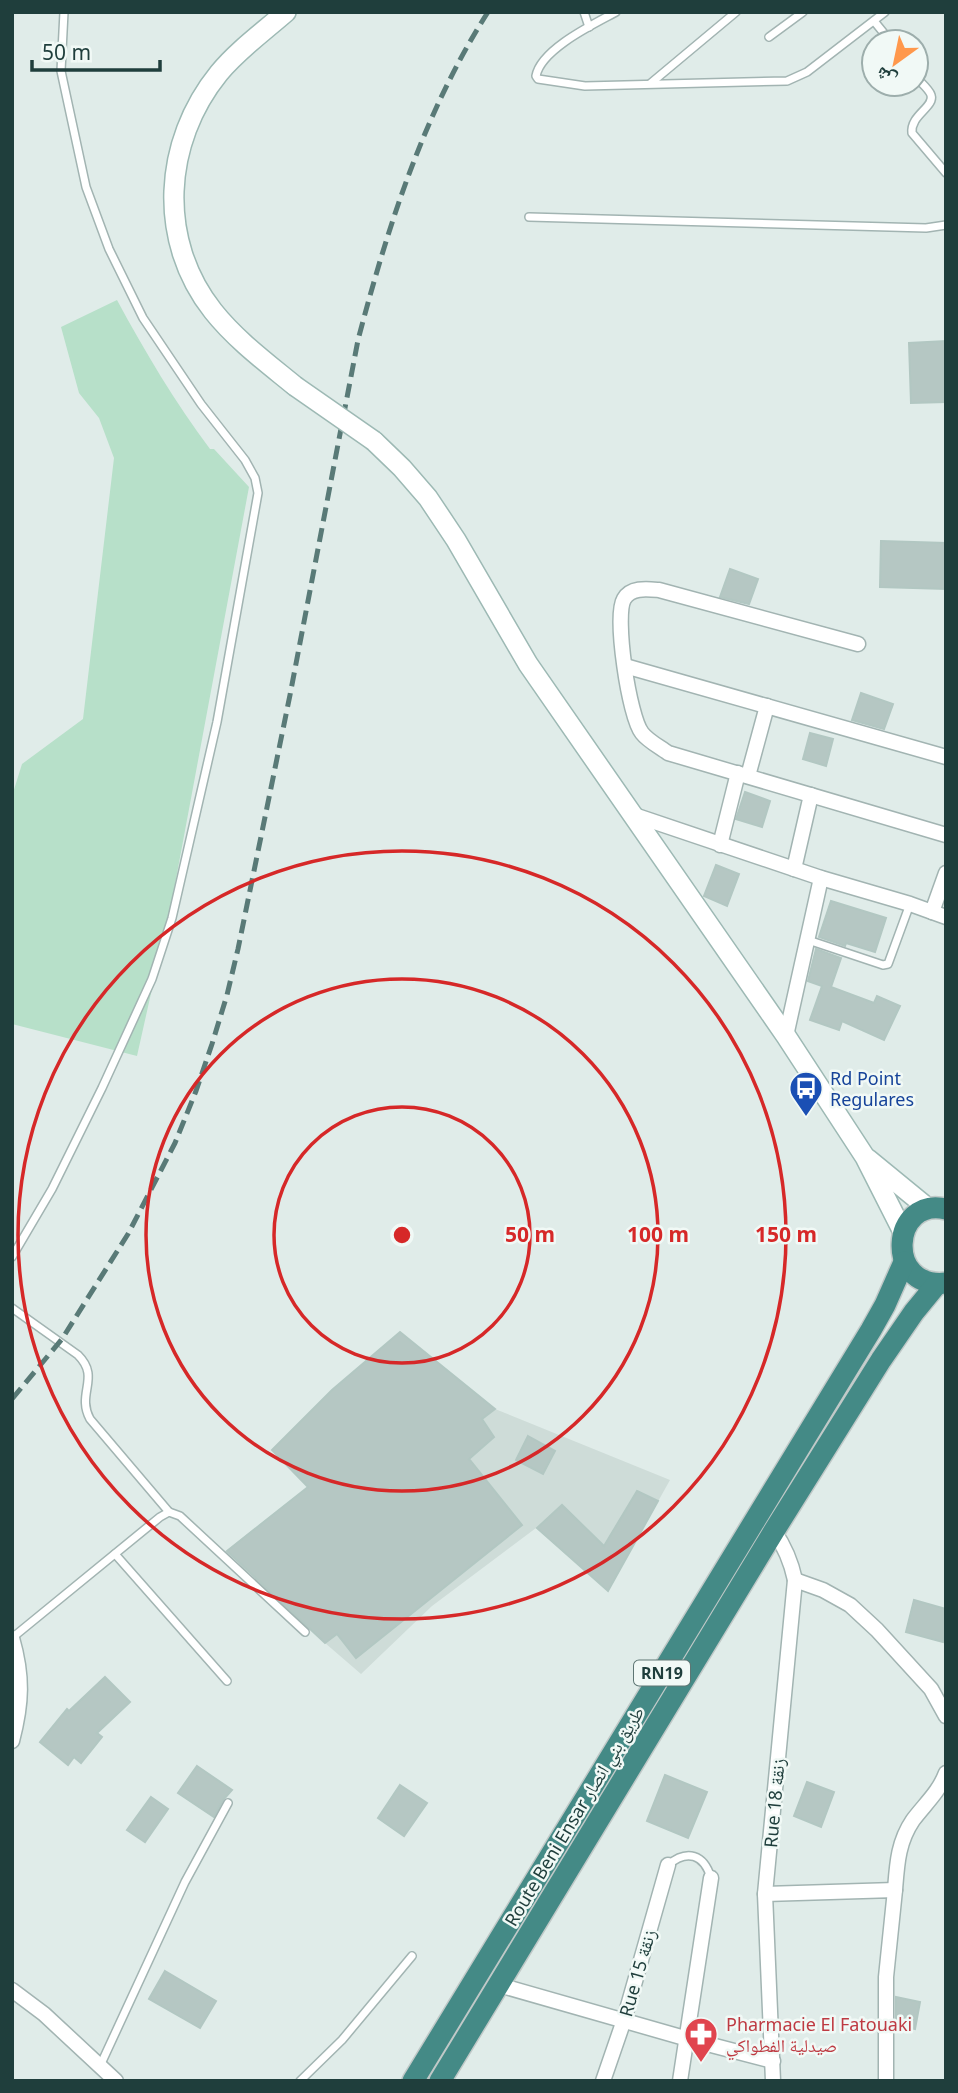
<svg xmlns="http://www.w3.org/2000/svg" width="958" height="2093" font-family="'Noto Sans','Noto Naskh Arabic',sans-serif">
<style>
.built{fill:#cedcd8}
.green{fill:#b7e0c9}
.building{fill:#b5c7c3;stroke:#b2c7c2;stroke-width:2}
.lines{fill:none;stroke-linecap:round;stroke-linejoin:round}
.service-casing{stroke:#a2b4b2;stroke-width:10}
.minor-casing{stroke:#a2b4b2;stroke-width:17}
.secondary-casing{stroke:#9db9b4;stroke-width:22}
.trunk-casing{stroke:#c0c9c8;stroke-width:24}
.service{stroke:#fff;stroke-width:7}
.minor{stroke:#fff;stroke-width:14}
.secondary{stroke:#fff;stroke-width:19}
.trunk{stroke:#448a86;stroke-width:21}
.rail{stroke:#597a77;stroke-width:5;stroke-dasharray:14 7;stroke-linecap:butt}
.secondary-bridge-casing{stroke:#9db9b4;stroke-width:22;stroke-linecap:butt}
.secondary-bridge{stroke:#fff;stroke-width:19}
.ring{fill:none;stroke:#d62828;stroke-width:3.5}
.labels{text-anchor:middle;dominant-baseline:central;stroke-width:5;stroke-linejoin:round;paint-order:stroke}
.shield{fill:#f1f9f6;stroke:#5e7674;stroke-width:2}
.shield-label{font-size:16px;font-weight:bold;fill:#1f3e3c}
.transit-label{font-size:18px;fill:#164399;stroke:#f1f9f6;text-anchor:start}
.street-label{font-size:18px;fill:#1f3e3c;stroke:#f1f9f6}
.health-label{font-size:18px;fill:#be3a42;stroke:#f1f9f6;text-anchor:start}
.centre{fill:#d62828;stroke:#f1f9f6;stroke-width:3.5}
.ring-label{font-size:21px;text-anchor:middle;font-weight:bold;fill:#d62828;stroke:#f1f9f6;stroke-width:5;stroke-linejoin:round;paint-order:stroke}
</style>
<rect width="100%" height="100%" fill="#e0ece9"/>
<polygon class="built" points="400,1332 495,1409 670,1480 608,1591 536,1528 432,1606 361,1674 222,1554 296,1496 311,1490 272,1450 332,1390"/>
<path class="green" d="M117 300C145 352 175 402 210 449H214L249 487 173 895 137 1056 12 1024V796L22 764 83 719 114 458 99 418 79 393 61 327Z"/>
<g class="building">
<polygon points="946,341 946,402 911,403 909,343"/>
<polygon points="881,541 946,543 946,589 880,587"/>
<polygon points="730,569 758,579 749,604 720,597"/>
<polygon points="861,693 893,704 884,729 852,720"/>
<polygon points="810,733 833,739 826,766 803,759"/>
<polygon points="745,792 770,801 762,827 736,819"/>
<polygon points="716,865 739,874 727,906 704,896"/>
<polygon points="831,901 886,918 875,952 846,943 845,946 819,937"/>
<polygon points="816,949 841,958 831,987 874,1003 877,996 900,1006 884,1040 842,1021 839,1030 810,1020 822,986 808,981"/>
<polygon points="400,1332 495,1409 482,1419 494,1437 469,1459 522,1525 356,1658 337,1634 325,1643 227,1551 308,1487 272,1450 332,1390"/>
<polygon points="528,1436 555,1451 543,1474 516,1460"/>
<polygon points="637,1491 658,1501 608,1591 537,1528 562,1505 604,1546"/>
<polygon points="914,1600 946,1609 946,1632 943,1642 906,1632"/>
<polygon points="105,1677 130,1702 97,1733 102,1737 81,1763 74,1757 68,1765 40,1742 67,1709 69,1711"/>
<polygon points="197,1766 232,1790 223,1800 214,1817 178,1793"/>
<polygon points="665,1775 707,1792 688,1838 647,1821"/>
<polygon points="807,1782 834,1792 821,1827 794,1816"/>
<polygon points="400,1785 427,1803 404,1836 378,1818"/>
<polygon points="151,1797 168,1809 145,1842 127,1830"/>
<polygon points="165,1971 216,2001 200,2028 149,1999"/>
<polygon points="896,1997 920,2002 915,2029 896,2025"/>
</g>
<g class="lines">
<defs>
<g id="service">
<polyline points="584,12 589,27"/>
<path d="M616 12C594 24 541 49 536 76L538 79 585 86 787 81 807 72 885 12"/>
<polyline points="874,21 891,42"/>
<polyline points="769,37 803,12"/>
<path d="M916 77C920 82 929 89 931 95 935 107 910 115 912 133L946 173"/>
<polyline points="651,83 736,12"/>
<polyline points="529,217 926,228 946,225"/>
<polyline points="808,940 883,965 888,964 910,904"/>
<polyline points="12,1257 52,1189 102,1088 152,979 172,918 217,722 258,493 255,478 245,460 201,404 143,318 109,249 86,187 61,71 64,12"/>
<path d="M12 1308 78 1355C101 1378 76 1393 90 1419L169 1512"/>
<polyline points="115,1554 227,1681"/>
<polyline points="12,1638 160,1517 169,1512 180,1516 305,1632"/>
<path d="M668 1865C687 1849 704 1854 711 1878"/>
<polyline points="100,2066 185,1882 228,1803"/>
<polyline points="300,2081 342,2040 412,1956"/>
</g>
<g id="minor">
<path d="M858 644 659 590C647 589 631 587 624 599 614 616 629 717 642 733 648 741 660 747 668 753L946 835"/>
<polyline points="625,666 946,757"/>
<polyline points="748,776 767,706"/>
<polyline points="634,815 821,878 910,904 946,917"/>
<polyline points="720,845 738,773"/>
<polyline points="794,869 811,795"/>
<polyline points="932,912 946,873"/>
<polyline points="786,1036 821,878"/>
<polyline points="795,1580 823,1590 850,1605 877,1630 931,1689 946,1716"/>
<path d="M12 1638C23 1676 22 1703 12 1741"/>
<path d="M895 1890C897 1864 898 1842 913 1820 925 1804 939 1792 946 1773"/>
<polyline points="765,1894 895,1890 886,1977 886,2081"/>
<polyline points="499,1985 688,2039 773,2061"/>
<polyline points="12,1990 44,2014 116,2081"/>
<polyline points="603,2081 624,2020 668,1865"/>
<polyline points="680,2081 711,1878"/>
<path d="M773 2081 765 1894 795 1580C791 1561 785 1547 774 1531"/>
</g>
<g id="secondary">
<path d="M286 12C263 32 238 50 219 73 163 142 157 240 213 311 236 340 267 363 295 386"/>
<polyline points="374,441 402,468 428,498 456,540 528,664 786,1036 865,1157 903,1232"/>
<polyline points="868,1159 929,1209"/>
</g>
<g id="trunk">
<path d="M946 1209C891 1196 884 1290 946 1283"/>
<polyline points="413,2081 871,1330 885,1305 904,1262"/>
<polyline points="440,2081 774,1531 881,1360 914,1312 937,1284"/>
</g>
</defs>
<use href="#service" class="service-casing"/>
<use href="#minor" class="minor-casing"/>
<use href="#secondary" class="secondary-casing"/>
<use href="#trunk" class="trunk-casing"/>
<use href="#service" class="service"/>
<use href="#minor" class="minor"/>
<use href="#secondary" class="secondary"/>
<use href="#trunk" class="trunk"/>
<path class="rail" d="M12 1399 62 1339 128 1234 175 1143 196 1091 212 1044 227 995 238 949 290 695 358 340C388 226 424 112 488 12"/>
<defs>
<polyline id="secondary-bridge" points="295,386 374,441"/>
</defs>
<use href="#secondary-bridge" class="secondary-bridge-casing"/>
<use href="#secondary-bridge" class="secondary-bridge"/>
</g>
<g class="ring">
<circle cx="402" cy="1235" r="128"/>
<circle cx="402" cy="1235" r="256"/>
<circle cx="402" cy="1235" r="384"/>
</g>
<defs>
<symbol id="bus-pin" viewBox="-11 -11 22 30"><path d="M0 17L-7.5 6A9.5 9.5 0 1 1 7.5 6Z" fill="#1a4fb4" stroke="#f1f9f6"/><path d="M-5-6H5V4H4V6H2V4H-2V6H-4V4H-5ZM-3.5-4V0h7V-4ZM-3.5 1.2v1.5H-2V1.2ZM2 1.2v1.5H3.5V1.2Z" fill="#fff"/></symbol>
<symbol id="pharmacy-pin" viewBox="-11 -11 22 30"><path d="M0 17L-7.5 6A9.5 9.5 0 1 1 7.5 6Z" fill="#e0444e" stroke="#f1f9f6"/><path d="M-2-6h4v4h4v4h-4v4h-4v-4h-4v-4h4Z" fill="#fff"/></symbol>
</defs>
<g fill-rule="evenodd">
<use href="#bus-pin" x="787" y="1069" width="38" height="52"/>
<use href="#pharmacy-pin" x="682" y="2015" width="38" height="52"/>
</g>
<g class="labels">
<rect class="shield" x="634" y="1660.5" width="56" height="25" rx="5"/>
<g class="shield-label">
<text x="662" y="1673">RN19</text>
</g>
<g class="transit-label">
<text x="830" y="1078">Rd Point<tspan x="830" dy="21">Regulares</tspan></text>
</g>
<g class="street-label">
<text transform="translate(774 1803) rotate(-85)">Rue 18 زنقة</text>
<text transform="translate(574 1816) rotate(-59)">Route Beni Ensar طريق بني انصار</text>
<text transform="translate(637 1973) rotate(-74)">Rue 15 زنقة</text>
</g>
<g class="health-label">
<text x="726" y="2024">Pharmacie El Fatouaki<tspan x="726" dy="21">صيدلية الفطواكي</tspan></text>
</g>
</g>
<circle cx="402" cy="1235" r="10" class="centre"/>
<g class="ring-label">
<text x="530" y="1242">50 m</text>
<text x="658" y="1242">100 m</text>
<text x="786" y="1242">150 m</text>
</g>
<rect width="958" height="2093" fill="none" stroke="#1f3e3c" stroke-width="28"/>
<g transform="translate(895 63) rotate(213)"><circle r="33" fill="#f1f9f6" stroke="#9daeac" stroke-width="2"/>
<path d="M0-5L12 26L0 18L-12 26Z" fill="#ff984c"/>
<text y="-10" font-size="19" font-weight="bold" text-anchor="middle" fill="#1f3e3c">ش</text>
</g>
<path d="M32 60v10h128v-10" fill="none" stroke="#1f3e3c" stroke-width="3.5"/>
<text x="42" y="60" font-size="21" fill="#1f3e3c" stroke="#f1f9f6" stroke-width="5" paint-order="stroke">50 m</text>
</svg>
